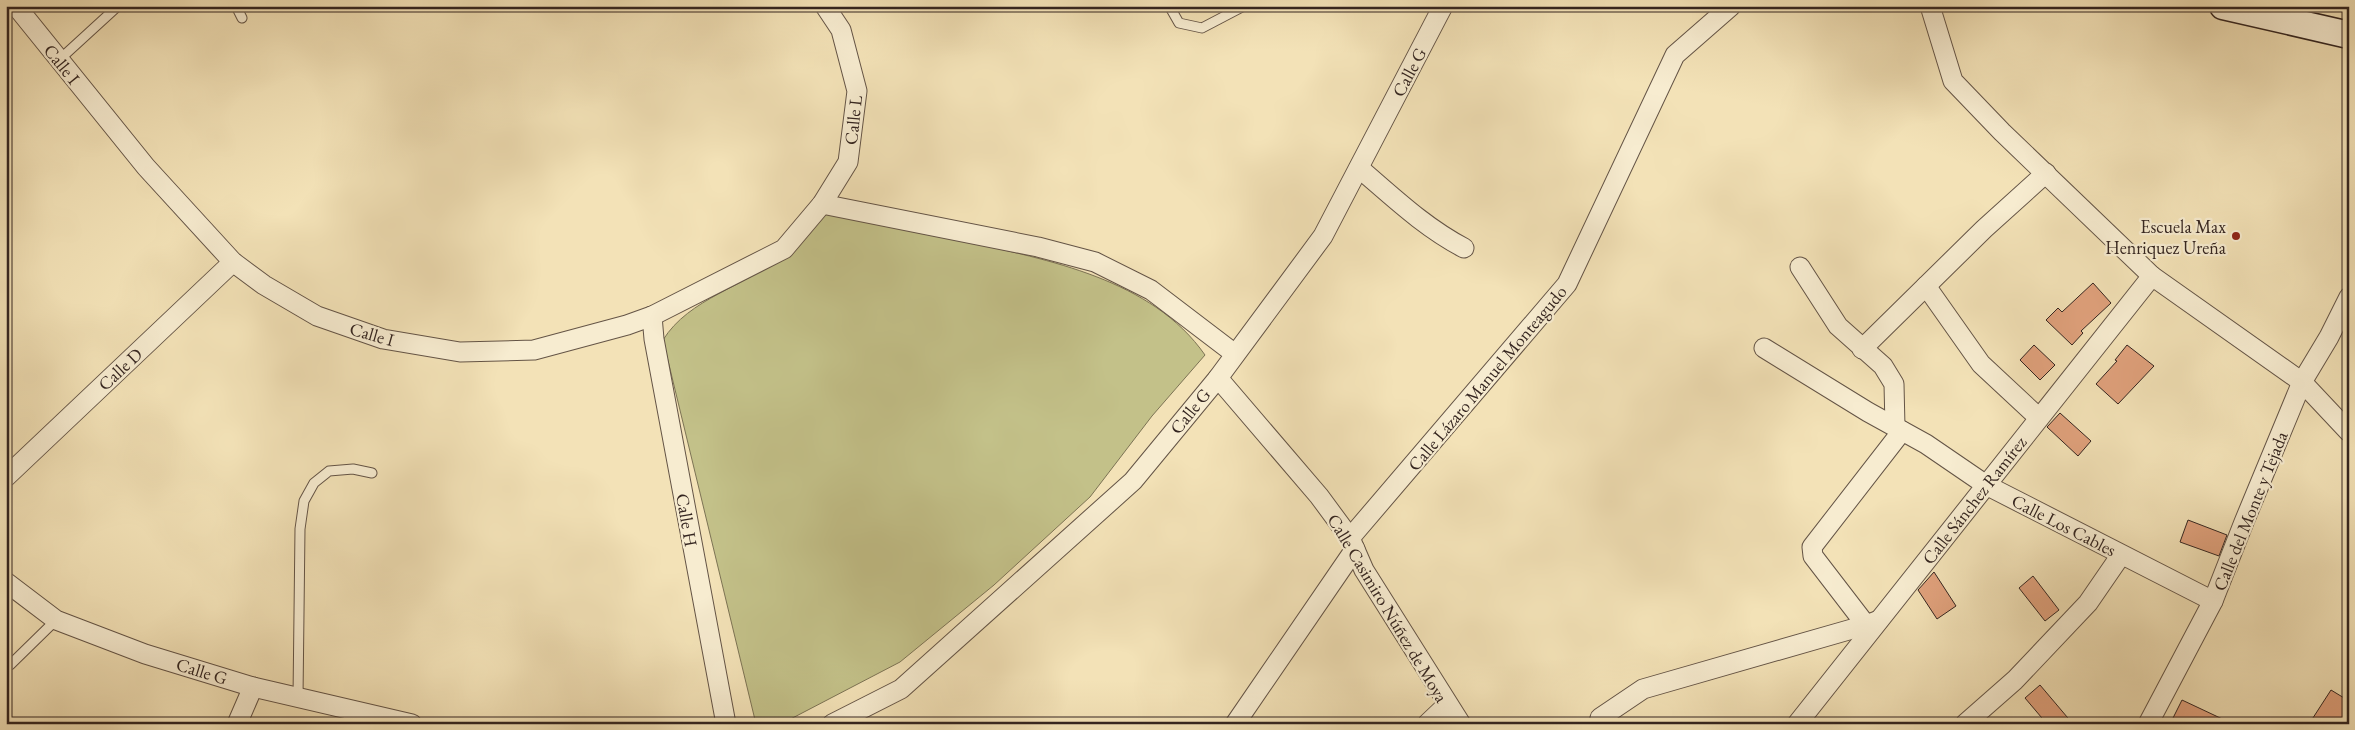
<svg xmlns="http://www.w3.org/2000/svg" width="2355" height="730" font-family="'EB Garamond',serif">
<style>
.green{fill:#c3c189;stroke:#7c7354}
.building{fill:#e0a17c;stroke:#342520}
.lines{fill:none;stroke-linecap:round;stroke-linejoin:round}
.lane-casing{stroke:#645446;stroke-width:11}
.street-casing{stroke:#645446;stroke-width:21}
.secondary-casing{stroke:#342520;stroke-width:29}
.lane{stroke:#f7ecd0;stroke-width:9}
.street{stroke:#f7ecd0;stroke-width:19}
.secondary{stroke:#f7ecd0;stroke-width:26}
.poi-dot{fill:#8f2418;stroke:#f7ecd0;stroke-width:2}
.labels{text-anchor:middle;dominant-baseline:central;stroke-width:4.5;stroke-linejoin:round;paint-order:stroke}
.street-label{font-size:18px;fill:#342520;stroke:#f7ecd0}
.poi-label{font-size:18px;fill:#342520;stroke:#f7ecd0;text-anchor:end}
</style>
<rect width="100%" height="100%" fill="#f3e2b7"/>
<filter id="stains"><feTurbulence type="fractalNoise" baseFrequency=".004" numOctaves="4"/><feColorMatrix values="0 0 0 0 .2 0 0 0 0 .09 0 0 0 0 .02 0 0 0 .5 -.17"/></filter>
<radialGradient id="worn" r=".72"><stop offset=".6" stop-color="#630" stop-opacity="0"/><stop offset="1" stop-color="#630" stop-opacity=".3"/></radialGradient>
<path class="green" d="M823 209C870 220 917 230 964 241 1048 260 1152 279 1205 355L1152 416 1090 497 994 585 900 662 781 724H756L663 340C689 298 745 287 782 256 798 244 810 224 823 209Z"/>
<g class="building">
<polygon points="2093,283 2111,303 2081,331 2083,333 2072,345 2046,320 2058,308 2062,312"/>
<polygon points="2034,345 2055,365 2040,380 2020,360"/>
<polygon points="2127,345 2154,366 2118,404 2096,384 2117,361 2115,360"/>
<polygon points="2060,413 2091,441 2078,456 2047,427"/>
<polygon points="2188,520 2227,535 2219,556 2180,542"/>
<polygon points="1934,572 1956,606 1937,619 1918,590"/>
<polygon points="2033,576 2059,610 2045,621 2019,588"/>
<polygon points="2040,685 2073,724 2047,724 2025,698"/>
<polygon points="2331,690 2349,701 2349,724 2309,724"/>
<polygon points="2182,700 2233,724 2170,724"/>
</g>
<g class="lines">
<defs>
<g id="lane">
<polyline points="236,6 242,18"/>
<polyline points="1172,6 1171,9 1179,23 1202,28 1244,6"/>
<polyline points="59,60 118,6"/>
<polyline points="6,666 10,665 56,620"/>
<polyline points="298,697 300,529 304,501 314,483 329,471 353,469 372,473"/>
</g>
<g id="street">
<polyline points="16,6 146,167 233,262 264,285 317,316 383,339 460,352 534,350 627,325 652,316 784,249 822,204 848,162 857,91 841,30 825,6"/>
<polyline points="1930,6 1953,81 2002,132 2152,276 2302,382 2349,432"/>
<path d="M1359 168C1393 197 1424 227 1464 248"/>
<polyline points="822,204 1038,247 1095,262 1151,290 1235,354"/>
<polyline points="1800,267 1838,326 1883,366 1894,384 1895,427"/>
<polyline points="1926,286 1981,364 2039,418"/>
<polyline points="652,316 654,339 726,724"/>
<polyline points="1764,348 1868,412 1926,444 1986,485 2213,601"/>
<polyline points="1862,349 1984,229 2046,173"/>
<polyline points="1218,378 1319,496 1350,538 1364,570 1461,724"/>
<polyline points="6,477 233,262"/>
<polyline points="1350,538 1567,284 1675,55 1731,6"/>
<polyline points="6,582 56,620 145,654 253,687 412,724"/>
<polyline points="1866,625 1813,556 1812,547 1902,431"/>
<polyline points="1600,718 1643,689 1866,625 1879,620"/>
<polyline points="237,724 253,687"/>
<polyline points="832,724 901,689 1133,481 1218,378 1323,236 1443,6"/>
<polyline points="1235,724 1355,549"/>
<polyline points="1427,724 1447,705"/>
<polyline points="1797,724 2152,276"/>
<polyline points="1965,724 2015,680 2088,603 2121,555"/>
<polyline points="2148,724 2213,601 2244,522 2302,382 2329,337 2349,297"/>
</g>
<polyline id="secondary" points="2223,6 2349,35"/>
</defs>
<use href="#lane" class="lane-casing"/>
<use href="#street" class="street-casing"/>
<use href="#secondary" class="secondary-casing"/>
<use href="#lane" class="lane"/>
<use href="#street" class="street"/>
<use href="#secondary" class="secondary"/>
</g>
<circle class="poi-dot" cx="2236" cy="236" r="5"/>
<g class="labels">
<g class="street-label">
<text transform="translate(62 64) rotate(51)">Calle I</text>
<text transform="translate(1409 72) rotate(-62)">Calle G</text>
<text transform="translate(853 120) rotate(-84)">Calle L</text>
<text transform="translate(372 334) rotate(16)">Calle I</text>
<text transform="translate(120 369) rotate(-43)">Calle D</text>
<text transform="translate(1487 378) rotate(-50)">Calle Lázaro Manuel Monteagudo</text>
<text transform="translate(1190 411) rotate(-51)">Calle G</text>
<text transform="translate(1974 500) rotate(-52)">Calle Sánchez Ramírez</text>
<text transform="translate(2250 511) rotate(-68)">Calle del Monte y Tejada</text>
<text transform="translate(687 520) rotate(80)">Calle H</text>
<text transform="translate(2064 525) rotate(27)">Calle Los Cables</text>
<text transform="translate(1388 608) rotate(59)">Calle Casimiro Núñez de Moya</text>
<text transform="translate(202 671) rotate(17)">Calle G</text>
</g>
<g class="poi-label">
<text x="2226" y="226">Escuela Max<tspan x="2226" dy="21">Henriquez Ureña</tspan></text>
</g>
</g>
<rect width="2355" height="730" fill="none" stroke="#f3e2b7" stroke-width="25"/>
<rect x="8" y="8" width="2340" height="715" fill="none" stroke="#342520" stroke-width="2.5"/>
<rect x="12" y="12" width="2330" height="705" fill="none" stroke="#342520"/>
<rect width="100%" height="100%" filter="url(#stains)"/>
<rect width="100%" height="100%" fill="url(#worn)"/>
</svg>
